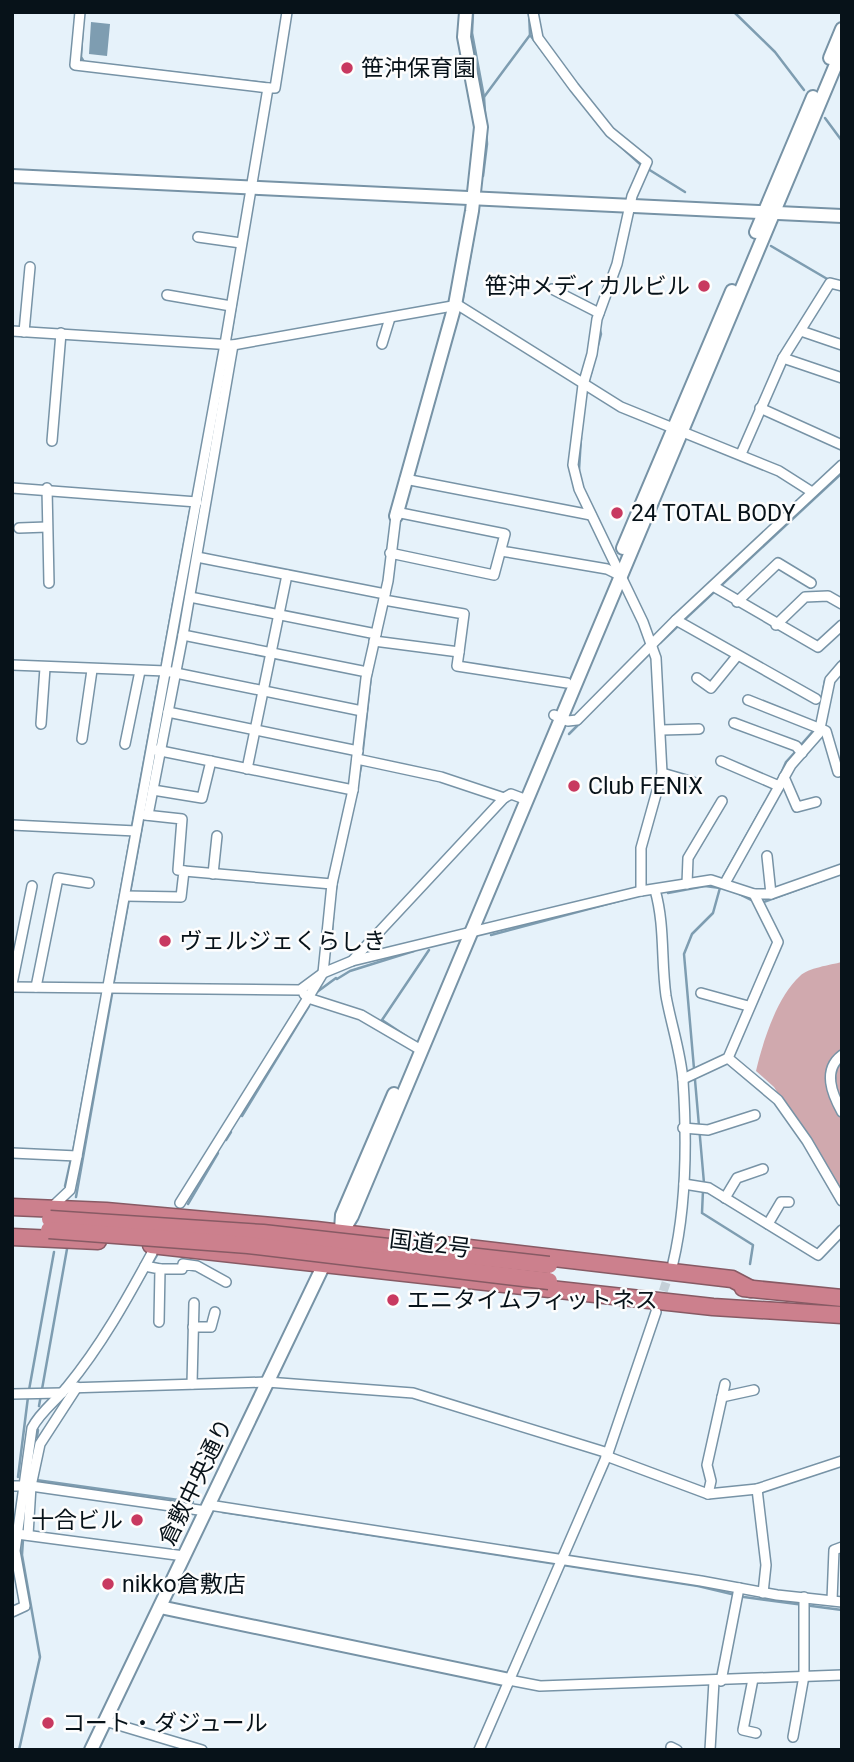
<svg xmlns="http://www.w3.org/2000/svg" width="854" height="1762" font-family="Roboto,'Noto Sans JP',sans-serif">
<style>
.forest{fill:#d0a9ae}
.water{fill:#7e9db1}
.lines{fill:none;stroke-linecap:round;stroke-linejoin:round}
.stream{stroke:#7e9db1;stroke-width:2.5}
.street-tunnel{stroke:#c5d0d8;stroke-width:9;stroke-dasharray:9 4.5;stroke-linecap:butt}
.street-casing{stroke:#7793a6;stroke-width:12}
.secondary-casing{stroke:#7793a6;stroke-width:16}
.highway-casing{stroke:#875a64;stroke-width:19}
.street{stroke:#fff;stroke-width:9}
.secondary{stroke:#fff;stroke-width:12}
.highway{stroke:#cc808d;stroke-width:16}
.highway-bridge-casing{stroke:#875a64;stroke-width:19;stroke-linecap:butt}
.highway-bridge{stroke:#cc808d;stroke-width:16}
.poi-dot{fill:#c83960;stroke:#fdfdfd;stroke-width:2.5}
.labels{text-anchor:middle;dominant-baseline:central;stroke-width:5;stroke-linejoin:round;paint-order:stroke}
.poi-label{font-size:23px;fill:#071219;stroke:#fdfdfd;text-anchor:start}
.street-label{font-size:23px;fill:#071219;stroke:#fdfdfd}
</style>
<rect width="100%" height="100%" fill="#e6f2fa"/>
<path class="forest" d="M842 962V1194L774 1087 756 1071C763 1041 777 997 800 976 808 968 830 965 842 962Z"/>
<polygon class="water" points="91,22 110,24 107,56 89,54"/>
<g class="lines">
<g class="stream">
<polyline points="473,12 472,33 484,97"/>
<polyline points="734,12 775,52 804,90"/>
<polyline points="83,21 81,57 84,62 265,83"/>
<polyline points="530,35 602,129"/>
<polyline points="825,118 842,141"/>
<polyline points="609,136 640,164 685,192"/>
<polyline points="483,176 487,144 484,97 530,35 529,13"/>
<polyline points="771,246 829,280"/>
<polyline points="462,303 478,212"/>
<polyline points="606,303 615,283"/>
<polyline points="230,341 253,201"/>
<polyline points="596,353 601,334 599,326"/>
<polyline points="588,383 592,370"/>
<polyline points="434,403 446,359"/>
<polyline points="579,470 581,438"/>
<polyline points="683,621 842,473"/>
<polyline points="660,643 678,626"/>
<polyline points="162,663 190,511"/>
<polyline points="172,668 200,510"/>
<polyline points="603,700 650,653"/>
<polyline points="819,714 825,680 842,659"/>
<polyline points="159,734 169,675"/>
<polyline points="569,734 581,722"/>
<polyline points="800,746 814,730"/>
<polyline points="362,758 371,675"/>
<polyline points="779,778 786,762 796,751"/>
<polyline points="132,826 160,674"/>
<polyline points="345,845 362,762"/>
<polyline points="336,889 338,875"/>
<polyline points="733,891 751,900"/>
<polyline points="668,893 705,886 720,888"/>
<polyline points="761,903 824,880"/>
<polyline points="332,931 333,917"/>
<polyline points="491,935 630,898"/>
<polyline points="108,960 131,834"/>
<polyline points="337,979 350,971 414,951"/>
<polyline points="114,981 144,816"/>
<polyline points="317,992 336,978"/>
<polyline points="406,1036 382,1020 429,950"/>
<polyline points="242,1116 309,1006"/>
<polyline points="226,1140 231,1132"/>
<polyline points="73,1152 97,1021"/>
<polyline points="704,1183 684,954 692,934 713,913 723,877 765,802"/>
<polyline points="65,1186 71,1159"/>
<polyline points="703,1190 702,1213 753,1245 750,1264"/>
<polyline points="76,1197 112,994"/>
<polyline points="188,1204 218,1153"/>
<polyline points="151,1265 157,1255"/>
<polyline points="29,1390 54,1252"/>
<polyline points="39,1406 67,1249"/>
<polyline points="37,1437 38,1430"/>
<polyline points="36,1444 53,1417"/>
<polyline points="18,1477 28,1397"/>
<polyline points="36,1480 193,1502"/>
<polyline points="222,1512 698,1586 744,1597 842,1610"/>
<polyline points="19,1750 40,1657 22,1555 25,1509"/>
</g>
<polyline class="street-tunnel" points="659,1304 670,1271"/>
<defs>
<g id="street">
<polyline points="533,12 538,38 574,87 610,132 647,162 632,196 617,264 597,319 592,354 583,385 573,465 579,489 643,622 656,658 662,773 641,848 641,891"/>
<polyline points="268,88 275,88 287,12"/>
<polyline points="198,237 241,243"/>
<polyline points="552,289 599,313"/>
<polyline points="167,295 231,306"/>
<polyline points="12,331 233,345 458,305 621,407 779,471 812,492"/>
<polyline points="801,331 842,345"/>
<polyline points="24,332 30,267"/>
<polyline points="382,344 390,318"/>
<polyline points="783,358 842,378"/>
<polyline points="760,408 842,445"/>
<polyline points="52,441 61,333"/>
<polyline points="741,454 783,358 830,283 842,286"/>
<polyline points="405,479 591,515"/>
<polyline points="12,488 197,502"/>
<polyline points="47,488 49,583"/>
<polyline points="396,516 388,581 366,678 353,790 332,884 323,973 308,998 361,1015 421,1050"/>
<polyline points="19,528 47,527"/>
<polyline points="501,551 607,569 621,576"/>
<polyline points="390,553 494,575 505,534 396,512"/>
<polyline points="197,557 385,594"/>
<polyline points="713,586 818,647 842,625"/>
<polyline points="190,597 376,634"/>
<polyline points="737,602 778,563 811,583"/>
<polyline points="676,620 816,699"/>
<polyline points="776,625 805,597 828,596 842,604"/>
<polyline points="183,635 367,672"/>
<polyline points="374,641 459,652 464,614 384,600"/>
<polyline points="459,652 457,666 567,683"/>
<polyline points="12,665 166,671 362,711"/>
<polyline points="697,678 711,688 737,656"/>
<polyline points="748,700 826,731 838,772"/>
<polyline points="168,712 358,751"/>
<polyline points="554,715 568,721 577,720 676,620 842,465"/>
<polyline points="734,723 796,746 802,753"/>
<polyline points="41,724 45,668"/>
<polyline points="661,730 699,729"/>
<polyline points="82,739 92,670"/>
<polyline points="125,744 140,671"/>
<polyline points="156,750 353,790"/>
<polyline points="357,759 441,777 504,798"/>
<polyline points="721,761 779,786"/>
<polyline points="247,769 287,575"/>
<polyline points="662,773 693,782"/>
<polyline points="784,777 797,807 816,802"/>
<polyline points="153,790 202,798 211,761"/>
<polyline points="148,815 183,635 233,345"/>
<polyline points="12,825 136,831"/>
<polyline points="767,856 771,894"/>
<polyline points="184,871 332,884"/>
<polyline points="213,874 217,836"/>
<polyline points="725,883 791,765 819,733 830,680 842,666"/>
<polyline points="687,884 688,858 722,801"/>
<path d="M655 890C665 925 661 961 666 996 671 1024 681 1053 683 1081 687 1141 687 1204 673 1263"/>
<polyline points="125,896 181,897 184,871 178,870 182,819 145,815"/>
<polyline points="352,961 504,798 511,794 527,800"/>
<polyline points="12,984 32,886"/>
<polyline points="12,987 300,990 323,973 352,961 641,891 711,880 754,894 771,894 842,869"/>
<polyline points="36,987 58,878 89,883"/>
<polyline points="701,993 748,1006"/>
<path d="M842 1055C822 1070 832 1094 842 1112"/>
<polyline points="728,1058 778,1100 807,1141 842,1201"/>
<polyline points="683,1079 728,1058 778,942 754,894"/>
<polyline points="683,1128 708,1130 755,1115"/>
<polyline points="12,1153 77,1156"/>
<polyline points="684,1184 709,1188 818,1255 842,1230"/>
<polyline points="725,1198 737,1178 763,1169"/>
<polyline points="180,1203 308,998 304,994"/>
<polyline points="52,1207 70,1190 77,1156 225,344 268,88 75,65 80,12"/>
<polyline points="768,1224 781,1202 789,1202"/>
<polyline points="145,1266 160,1269 159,1322"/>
<polyline points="160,1269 182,1269 183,1264 197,1266 226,1282"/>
<polyline points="193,1327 211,1327 215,1312"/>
<polyline points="192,1384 194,1303"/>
<polyline points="67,1388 267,1382 413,1393 608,1453"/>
<polyline points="12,1394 62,1393"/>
<polyline points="722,1397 754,1390"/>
<polyline points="606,1456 708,1494 757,1489 842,1461"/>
<polyline points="12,1486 31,1486 206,1511"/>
<polyline points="757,1489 766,1565 763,1593"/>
<polyline points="708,1494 711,1481 707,1465 725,1384"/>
<polyline points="209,1505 701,1581 777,1595 842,1602"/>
<polyline points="17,1534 184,1556"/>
<polyline points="28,1535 31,1486 40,1444 77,1387"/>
<polyline points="832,1600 834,1550 842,1547"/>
<path d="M12 1612 25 1606 15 1551 32 1428C41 1411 56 1401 67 1387 101 1346 127 1299 152 1253"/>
<polyline points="753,1679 743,1730 756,1733"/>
<polyline points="509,1680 540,1686 842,1675"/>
<polyline points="721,1681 739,1588"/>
<polyline points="105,1721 202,1750"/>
<polyline points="793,1737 804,1676 804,1597"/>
<polyline points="671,1747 677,1750"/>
<polyline points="479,1750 608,1453 656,1312"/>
<polyline points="710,1750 714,1681"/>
</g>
<g id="secondary">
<polyline points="830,58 842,29"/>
<polyline points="12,176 842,216"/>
<polyline points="756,232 813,97"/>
<polyline points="396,516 455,305 472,211 481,127 464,37 466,12"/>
<polyline points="623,548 732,291"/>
<polyline points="341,1230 342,1215 394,1094"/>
<polyline points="338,1239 352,1216 842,50"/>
<polyline points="160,1607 509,1680"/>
<polyline points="91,1750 327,1258"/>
</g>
<g id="highway">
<polyline points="12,1207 106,1211 316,1230 732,1279 751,1289"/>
<polyline points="12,1237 98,1241"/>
<polyline points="151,1245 713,1307 842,1315"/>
<polyline points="743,1288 842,1298"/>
</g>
</defs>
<use href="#street" class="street-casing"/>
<use href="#secondary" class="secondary-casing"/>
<use href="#highway" class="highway-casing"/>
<use href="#street" class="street"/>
<use href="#secondary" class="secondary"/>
<use href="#highway" class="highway"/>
<defs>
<g id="highway-bridge">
<polyline points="50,1219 263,1233 549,1265"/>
<polyline points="49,1230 248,1245 549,1281"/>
</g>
</defs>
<use href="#highway-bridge" class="highway-bridge-casing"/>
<use href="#highway-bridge" class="highway-bridge"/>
</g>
<g class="poi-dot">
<circle cx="347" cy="68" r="7"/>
<circle cx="704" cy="286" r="7"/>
<circle cx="617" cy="513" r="7"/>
<circle cx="574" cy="786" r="7"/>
<circle cx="165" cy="941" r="7"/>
<circle cx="393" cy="1300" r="7"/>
<circle cx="137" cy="1520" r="7"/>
<circle cx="108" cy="1584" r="7"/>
<circle cx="48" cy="1723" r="7"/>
</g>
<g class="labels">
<g class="poi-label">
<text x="361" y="68">笹沖保育園</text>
<text x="690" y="286" text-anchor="end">笹沖メディカルビル</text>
<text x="631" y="513">24 TOTAL BODY</text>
<text x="588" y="786">Club FENIX</text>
<text x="179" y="941">ヴェルジェくらしき</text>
<text x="407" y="1300">エニタイムフィットネス</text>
<text x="123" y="1520" text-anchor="end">十合ビル</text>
<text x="122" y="1584">nikko倉敷店</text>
<text x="62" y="1723">コート・ダジュール</text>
</g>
<g class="street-label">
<text transform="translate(430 1244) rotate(7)">国道2号</text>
<text transform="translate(196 1482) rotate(-64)">倉敷中央通り</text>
</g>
</g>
<rect width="854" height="1762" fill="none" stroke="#071219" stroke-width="28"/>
</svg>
